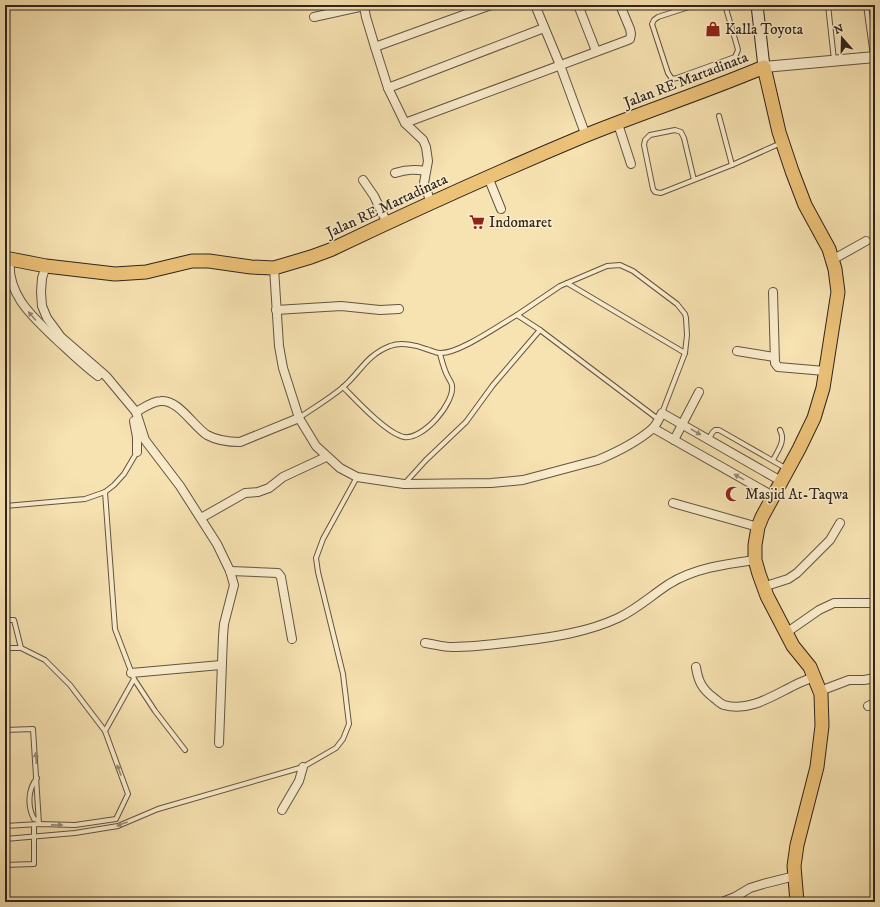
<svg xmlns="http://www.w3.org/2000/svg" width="880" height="907" font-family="'IM FELL DW Pica',serif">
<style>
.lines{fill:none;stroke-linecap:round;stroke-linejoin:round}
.service-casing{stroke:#625441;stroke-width:6}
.minor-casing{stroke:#625441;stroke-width:10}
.tertiary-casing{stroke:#625441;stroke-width:12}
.secondary-casing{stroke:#31251c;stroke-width:13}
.trunk-casing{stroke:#31251c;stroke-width:15}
.service{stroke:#faeccc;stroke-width:4}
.minor{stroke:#faeccc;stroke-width:8}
.tertiary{stroke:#faeccc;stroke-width:10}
.secondary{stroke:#faeccc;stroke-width:11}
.trunk{stroke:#ecc178;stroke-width:13}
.oneway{fill:#968874}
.labels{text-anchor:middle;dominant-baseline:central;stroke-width:3;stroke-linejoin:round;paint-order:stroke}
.poi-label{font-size:15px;fill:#31251c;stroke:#faeccc;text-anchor:start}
.street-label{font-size:15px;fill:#31251c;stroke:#faeccc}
</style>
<rect width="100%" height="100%" fill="#f7e2b1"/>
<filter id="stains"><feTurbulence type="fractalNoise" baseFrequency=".005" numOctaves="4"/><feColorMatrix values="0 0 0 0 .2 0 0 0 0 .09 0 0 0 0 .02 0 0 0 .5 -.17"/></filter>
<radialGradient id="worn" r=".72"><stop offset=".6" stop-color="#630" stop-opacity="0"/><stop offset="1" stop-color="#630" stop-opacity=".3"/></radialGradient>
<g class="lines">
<defs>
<g id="service">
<polyline points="695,5 658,17 654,20 652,24 668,73 672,79 677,78 735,57 738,50 737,46 725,5"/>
<polyline points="828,5 834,60"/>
<polyline points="866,5 873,56"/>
<polyline points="719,116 732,165"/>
<polyline points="694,180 684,138 681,132 675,130 650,135 645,140 644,145 653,189 655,192 661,193 732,165 781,143"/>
<polyline points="567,283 685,353"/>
<polyline points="517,315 560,286 607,266 620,265 633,271 677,304 685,314 686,318 687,335 685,353 662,413"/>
<polyline points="540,330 658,419"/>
<path d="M343 387C356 400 387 434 404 437 423 440 455 403 452 385 451 382 449 379 448 377 444 370 442 361 440 354"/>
<path d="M299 418C313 408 329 399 342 388 361 372 365 356 390 346 401 342 416 345 426 349 430 350 436 353 440 353 459 354 499 325 517 315L540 330 493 385 466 422 426 460 406 482"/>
<polyline points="709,439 712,433 715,430 719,430 787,469"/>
<path d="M773 460C778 450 786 441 780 430"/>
<polyline points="105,492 115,629 134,679 155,711 185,750"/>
<polyline points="5,506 85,499 105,492 114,485 124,474 137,452"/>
<polyline points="5,620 14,620 21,648"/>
<polyline points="5,648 21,648 45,660 70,685 105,731"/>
<polyline points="5,730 33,729 39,824"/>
<path d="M37 778C28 789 27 806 34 819L38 820"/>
<polyline points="5,826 39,824 75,825 116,819 128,794 105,731 134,679"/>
<polyline points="5,839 75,833 118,826 158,809 303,767 336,748 343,739 349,724 343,674 318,572 316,558 323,539 357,477"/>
<polyline points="5,865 34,864 34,825"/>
</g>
<g id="minor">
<polyline points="535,5 560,65 586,136"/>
<polyline points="578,5 596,51"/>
<polyline points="314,17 364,6 366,17 375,47 491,5"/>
<polyline points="375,47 388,88 405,123 628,40 630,39 631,34 630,29 620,5"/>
<polyline points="388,88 544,28"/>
<polyline points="405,123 423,140 426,147 428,161 424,183 431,203"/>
<polyline points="618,124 631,164"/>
<path d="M395 173C407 169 415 169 426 171"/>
<polyline points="488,177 501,209"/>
<polyline points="363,180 374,196 387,223"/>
<path d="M10 258C6 295 33 317 57 340 71 353 83 365 98 376"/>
<polyline points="832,260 866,241"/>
<polyline points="46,266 42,278 41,292 42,306 47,318 61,337 106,376 136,412 145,440 180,486 217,544 230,571 234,585 224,624 223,636 219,743"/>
<path d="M274 268 279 346 283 368 299 418 316 446 340 468 357 477 404 484 491 483 523 480 598 460C617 452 637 442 652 429 657 425 659 418 662 413L781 481"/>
<polyline points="773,292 775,363 778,367 825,371"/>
<polyline points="276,310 341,306 380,310 399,309"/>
<polyline points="737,351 774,357"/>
<path d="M136 412C143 408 153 401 161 401 178 399 194 427 207 435 218 441 229 442 240 442L299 418"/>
<polyline points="134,421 137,437 137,452"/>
<polyline points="653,428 773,496"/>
<polyline points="674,440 699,392"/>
<polyline points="673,503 758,527"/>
<polyline points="201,518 245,493 258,492 269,488 283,477 326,457"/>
<polyline points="230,571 278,573 281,577 282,583 292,639"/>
<polyline points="763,587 788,579 797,573 830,540 840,523"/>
<polyline points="786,633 819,610 834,603 875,603"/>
<path d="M425 643C434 644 443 647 452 647 475 647 498 644 521 641 554 637 588 632 618 618 637 609 652 595 669 584 695 568 726 564 755 560"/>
<path d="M696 667C698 681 702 689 714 698 717 700 720 704 724 705 748 712 771 697 791 687 798 683 806 680 814 677"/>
<polyline points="131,673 221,665"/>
<polyline points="820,691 849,680 864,680 875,678"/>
<polyline points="868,706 875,703"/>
<polyline points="282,810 299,781 303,767"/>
<polyline points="722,902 735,897 750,888 763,884 795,876"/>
</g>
<polyline id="tertiary" points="764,67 875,57"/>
<polyline id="secondary" points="757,5 764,67"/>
<path id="trunk" d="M5 258 46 266 115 274 146 272 192 261H209L251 267 274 268 311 257 330 250C414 210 498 172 584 136 643 112 705 92 764 67L779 132 792 171 805 205 829 249 835 269 838 292 823 388 814 418 799 449 762 517 758 527 755 545V560L759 574 767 596 793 646 810 667 821 694 822 726 817 767 797 845 794 866 797 902"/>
</defs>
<use href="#service" class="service-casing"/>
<use href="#minor" class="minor-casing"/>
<use href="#tertiary" class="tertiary-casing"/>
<use href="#secondary" class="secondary-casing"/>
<use href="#trunk" class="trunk-casing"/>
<use href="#service" class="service"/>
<use href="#minor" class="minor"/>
<use href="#tertiary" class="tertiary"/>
<use href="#secondary" class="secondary"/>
<use href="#trunk" class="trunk"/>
</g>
<defs><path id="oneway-solid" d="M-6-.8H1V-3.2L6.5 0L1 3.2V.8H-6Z"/></defs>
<g class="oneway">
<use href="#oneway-solid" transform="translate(32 316) rotate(-131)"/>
<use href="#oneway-solid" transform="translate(696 432) rotate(30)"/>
<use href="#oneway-solid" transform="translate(739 477) rotate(-151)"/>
<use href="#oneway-solid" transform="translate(36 758) rotate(-94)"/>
<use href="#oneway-solid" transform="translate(119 770) rotate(-110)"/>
<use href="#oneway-solid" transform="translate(122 824) rotate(160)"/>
<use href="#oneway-solid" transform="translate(57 825) rotate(1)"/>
</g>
<defs>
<symbol id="shop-bare" viewBox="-9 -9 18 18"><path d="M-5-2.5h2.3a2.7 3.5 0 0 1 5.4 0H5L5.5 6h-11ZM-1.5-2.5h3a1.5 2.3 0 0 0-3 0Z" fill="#8f2418" stroke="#faeccc" stroke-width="2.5" paint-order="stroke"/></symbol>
<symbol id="supermarket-bare" viewBox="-9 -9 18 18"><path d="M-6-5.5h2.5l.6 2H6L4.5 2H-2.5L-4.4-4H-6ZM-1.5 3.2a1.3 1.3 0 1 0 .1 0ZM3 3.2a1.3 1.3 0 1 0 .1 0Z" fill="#8f2418" stroke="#faeccc" stroke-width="2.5" paint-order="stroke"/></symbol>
<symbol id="mosque-bare" viewBox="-9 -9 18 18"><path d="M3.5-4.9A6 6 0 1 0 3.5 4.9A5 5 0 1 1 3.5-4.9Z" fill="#8f2418" stroke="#faeccc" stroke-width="2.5" paint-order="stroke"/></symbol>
</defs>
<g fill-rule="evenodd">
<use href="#shop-bare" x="702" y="18" width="22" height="22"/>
<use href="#supermarket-bare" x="466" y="211" width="22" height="22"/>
<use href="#mosque-bare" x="722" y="483" width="22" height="22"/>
</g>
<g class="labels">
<g class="poi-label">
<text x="725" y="29">Kalla Toyota</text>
<text x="489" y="222">Indomaret</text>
<text x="745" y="494">Masjid At-Taqwa</text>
</g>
<g class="street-label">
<text transform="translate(686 80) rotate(-21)">Jalan RE Martadinata</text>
<text transform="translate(387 206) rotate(-25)">Jalan RE Martadinata</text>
</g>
</g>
<rect width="880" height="907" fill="none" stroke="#f7e2b1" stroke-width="20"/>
<rect x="6" y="6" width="868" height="895" fill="none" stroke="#31251c" stroke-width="2"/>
<rect x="10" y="10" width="860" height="887" fill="none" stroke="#31251c"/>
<g transform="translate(842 38) rotate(340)" stroke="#faeccc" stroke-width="3" paint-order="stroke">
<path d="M0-3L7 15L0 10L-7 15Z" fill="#31251c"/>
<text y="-6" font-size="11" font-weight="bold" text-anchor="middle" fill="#31251c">N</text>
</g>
<rect width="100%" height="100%" filter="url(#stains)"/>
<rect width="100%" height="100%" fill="url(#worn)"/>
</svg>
